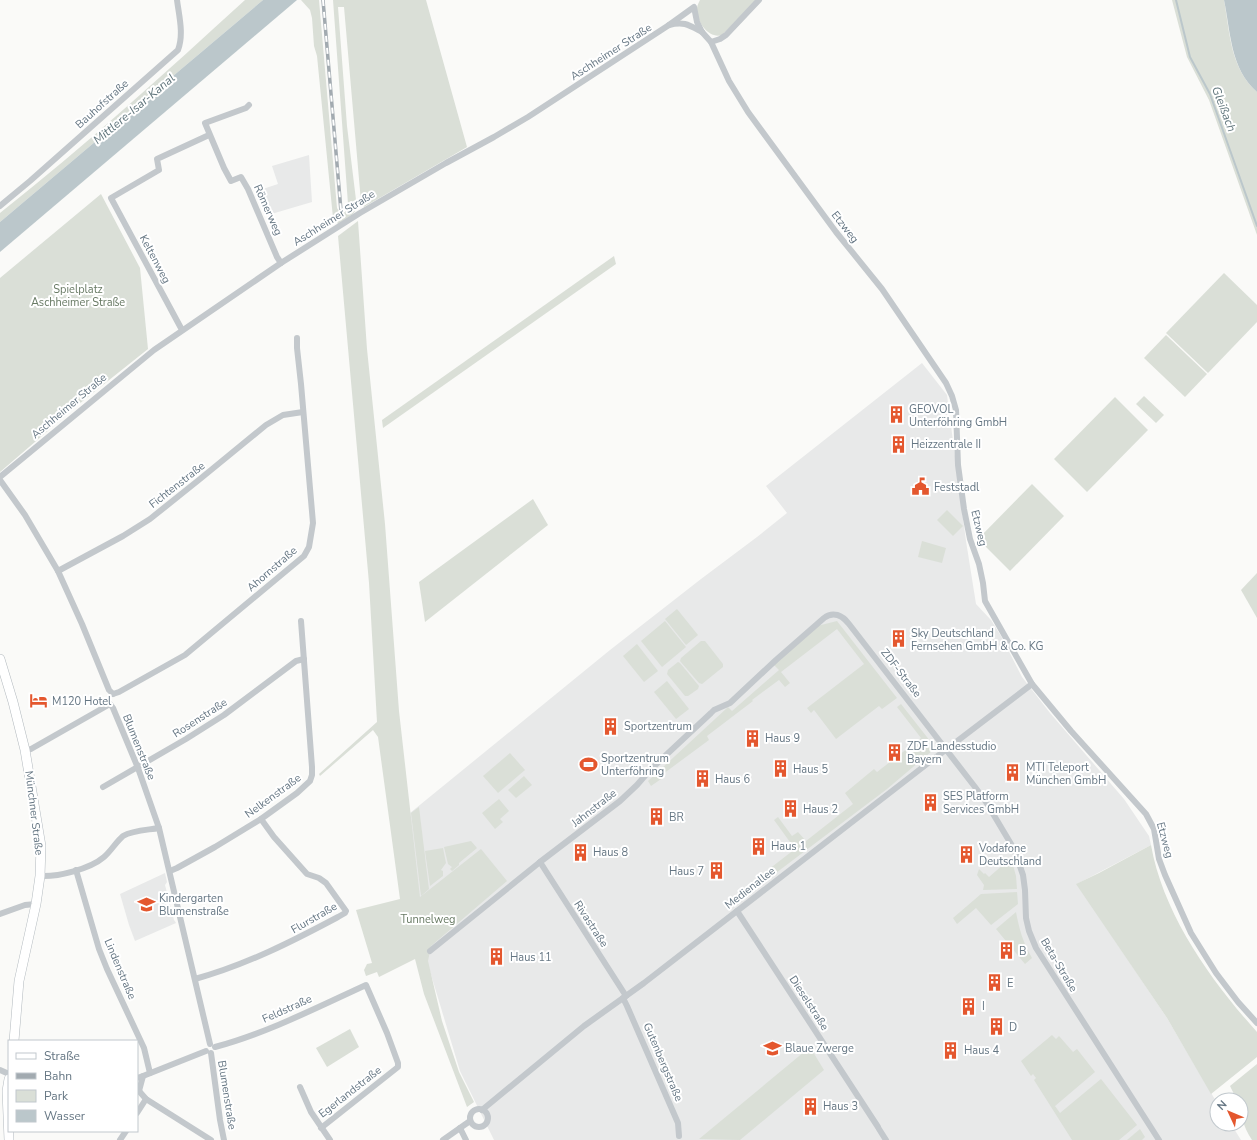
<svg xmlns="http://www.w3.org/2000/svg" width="1257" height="1140" font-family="'Nunito Sans',sans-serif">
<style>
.built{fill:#e8e9e9}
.green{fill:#dadfd7}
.water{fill:#bbc7cb}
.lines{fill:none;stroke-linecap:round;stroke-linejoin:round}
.stream{stroke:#bbc7cb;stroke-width:2}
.secondary-casing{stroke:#b3babf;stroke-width:10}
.street{stroke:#c3c8cc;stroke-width:6}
.secondary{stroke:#fff;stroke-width:9}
.rail-casing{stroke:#a2aab0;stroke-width:3.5}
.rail{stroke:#fff;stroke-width:2;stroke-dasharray:6;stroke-linecap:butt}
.labels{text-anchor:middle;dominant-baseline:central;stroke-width:4;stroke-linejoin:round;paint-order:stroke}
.street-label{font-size:11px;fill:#657683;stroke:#fff}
.park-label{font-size:11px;fill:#687a64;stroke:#fff}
.poi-label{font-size:11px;fill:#657683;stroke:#fff;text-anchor:start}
.water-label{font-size:12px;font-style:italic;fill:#60757c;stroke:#fff}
</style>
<rect width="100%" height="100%" fill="#fafaf8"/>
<g class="built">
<polygon points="309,155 312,202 268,215 260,190 278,184 272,166"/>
<polygon points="922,363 947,395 966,541 976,604 991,620 1001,636 1022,677 1050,713 1124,799 1149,836 1151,845 1077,884 1167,1018 1217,1103 1217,1124 1231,1124 1241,1140 494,1140 460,1071 426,958 410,813 610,650 701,579 757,537 787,513 766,486"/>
<polygon points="165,873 167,882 165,885 174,920 176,923 135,941 129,925 120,894"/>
</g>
<g class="green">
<path d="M245 0H263L0 222V213C85 146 165 73 245 0Z"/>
<polygon points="301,0 319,0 337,208 340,213 343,213 346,211 348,204 333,0 426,0 467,147 364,207 361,202 344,7 338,7 347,126 357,208 353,214 338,224 333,218 317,56 314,46 312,18 310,10"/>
<path d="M700 0H756L722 35C710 39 698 24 697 12 696 8 698 4 700 0Z"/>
<path d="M1172 0H1224C1230 33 1230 68 1257 92V235L1209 100 1187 57Z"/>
<polygon points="101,194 140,268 148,349 79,404 0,472 0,278"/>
<polygon points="358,221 367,349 385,524 399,711 420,897 481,849 507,881 431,946 428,961 442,1021 459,1072 474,1102 467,1107 424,994 415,959 379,977 377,972 366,976 364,970 367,964 372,963 356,910 400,899 378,737 373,730 320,776 319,774 377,722 369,583 338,236"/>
<polygon points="614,256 616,264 383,428 382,420"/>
<polygon points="1224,273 1257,305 1257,322 1208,373 1166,333"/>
<polygon points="1166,335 1207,374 1185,397 1144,358"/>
<polygon points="1144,396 1164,415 1156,423 1136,404"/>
<polygon points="1115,397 1148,430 1087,492 1054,459"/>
<polygon points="1032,484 1064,516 1010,571 978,539"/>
<polygon points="533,499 548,525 425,622 419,582"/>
<polygon points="947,510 963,526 953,536 937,520"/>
<polygon points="922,541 946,548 942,563 918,557"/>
<polygon points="1257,573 1257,618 1241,590"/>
<polygon points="677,609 698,635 686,645 665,619"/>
<polygon points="665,621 686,647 662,667 641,641"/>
<polygon points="837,621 897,698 882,709 879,706 836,739 814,710 811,713 807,708 864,664 837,629 781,672 790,683 785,687 779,680 752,700 753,701 707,736 709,740 663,774 664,777 651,786 648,781 728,707 732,711 779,670 774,665 817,626"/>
<polygon points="701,641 705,641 723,664 723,667 702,684 699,683 680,661 681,658"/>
<polygon points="637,644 658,671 644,682 623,656"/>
<polygon points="678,662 680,663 699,686 698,689 688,696 685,696 667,674 668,670"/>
<polygon points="667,681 689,709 676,719 654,692"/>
<polygon points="901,704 934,746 932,751 887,789 756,888 751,883 795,849 774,820 778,817 792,836 798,832 806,841 853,804 845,793 874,769 877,772 921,738 897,707"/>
<polygon points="510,753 525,770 498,793 483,776"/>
<polygon points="524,776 532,785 516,798 508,790"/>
<polygon points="499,799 509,811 500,819 503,822 495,829 482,813"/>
<polygon points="419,807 429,889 421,896 411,813"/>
<polygon points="471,841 477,848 459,863 459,865 452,871 450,869 452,867 448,864 444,847"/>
<path d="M1151 845C1163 914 1211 981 1257 1032V1057L1211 1094 1167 1018 1076 884 1099 873Z"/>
<polygon points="443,848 446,863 441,870 443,871 443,876 430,886 425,851"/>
<polygon points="1011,858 1016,876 1017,889 983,890 984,885 977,875 979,869 984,874 985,873 989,877"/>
<polygon points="1017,892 1018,904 991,925 976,908 957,924 953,918 981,894"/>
<path d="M1016 912C1019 928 1023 943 1032 958L1025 964 996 929Z"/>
<polygon points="350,1029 359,1047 327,1067 316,1048"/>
<polygon points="1052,1035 1056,1039 1059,1036 1073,1052 1077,1049 1095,1072 1055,1106 1060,1113 1101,1079 1137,1125 1119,1140 1072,1140 1034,1080 1036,1078 1033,1074 1031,1076 1021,1061"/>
<polygon points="810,1047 824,1070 740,1140 699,1139"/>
<path d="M1257 1064V1140H1252C1243 1126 1241 1117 1241 1100H1237L1230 1086Z"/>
<polygon points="1140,1129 1145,1137 1142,1140 1127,1140"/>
</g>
<g class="water">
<polygon points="263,0 297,0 0,252 0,222"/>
<path d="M1224 0H1257V92C1230 68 1231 33 1224 0Z"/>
</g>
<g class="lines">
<polyline class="stream" points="1176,0 1190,57 1210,94 1257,226"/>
<defs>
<g id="secondary">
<polyline points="0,659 13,702 25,750 41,846 40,876 36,904 19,981 14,1041"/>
<polyline points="9,1140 7,1091 9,1079"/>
</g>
</defs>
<use href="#secondary" class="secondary-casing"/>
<g class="street">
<polyline points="669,25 694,7 697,22 702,32 711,42 729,81 748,112 836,232 882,289 946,383 952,396 956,410 958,465 964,509 970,539 979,564 983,583 985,601 1032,684 1071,731 1146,814 1154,829 1159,859 1165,875 1191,933 1216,973 1238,1002 1257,1023"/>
<polyline points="711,42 720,39 726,35 759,0"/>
<polyline points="249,105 246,108 205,123 224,168 231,181 241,177 248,189 277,257 281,263"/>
<path d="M0 206 30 181 178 50C184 34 179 16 177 0"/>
<polyline points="182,330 111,198 159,170 157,159 209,135"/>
<path d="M0 477 154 350 281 263 360 213 446 163 494 137 528 117 669 25C684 21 689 25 702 32"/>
<polyline points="0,480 25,515 58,571 82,624 109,690 113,694"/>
<polyline points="58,571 123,536 150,519 200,479 266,425 283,415 303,412"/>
<polyline points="113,694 119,692 185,655 304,556 309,547 313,523 301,384 297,348 297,338"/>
<polyline points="110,704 113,708 138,768 159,828 210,1044"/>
<polyline points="25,750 31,749 110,704"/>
<polyline points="103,787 186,739 224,715 296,661 304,659"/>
<polyline points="540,862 626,996"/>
<polyline points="76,870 99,949 107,969 144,1048 150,1073"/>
<polyline points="170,871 177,868 215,847 261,819 297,793 310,781 312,775 312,767 301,621"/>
<path d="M40 876C58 877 90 869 104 857 111 851 116 842 123 836 133 830 148 830 159 828"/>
<polyline points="737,911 878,1127"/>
<polyline points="0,914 25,905 36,904"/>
<path d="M430 951 540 862 620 801 637 785 650 770 711 713 714 710 730 703 776 660 824 618C833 611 842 615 849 624L975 787 986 802 1014 849 1023 875 1025 890 1026 918 1029 931 1036 948 1159 1140"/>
<path d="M195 979C246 965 293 941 338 917L345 913 346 911 326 883 319 878 307 874 274 837 261 819"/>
<polyline points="623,998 627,1006 678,1123 679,1136"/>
<path d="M215 1047C267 1033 316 1008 366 985L387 1033 398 1063V1067L321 1128"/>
<polyline points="211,1053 220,1120 224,1140"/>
<polyline points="0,1070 9,1074"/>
<polyline points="137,1078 143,1076 206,1051"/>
<polyline points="300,1087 311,1112 330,1140"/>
<polyline points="137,1091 139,1091 146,1099 211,1140"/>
<polyline points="139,1091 143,1076"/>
<circle cx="479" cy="1118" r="9"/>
<polyline points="482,1110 584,1026 644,983 927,764 1032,684"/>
<polyline points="137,1113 146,1099"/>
<polyline points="460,1128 466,1140"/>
<polyline points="879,1129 886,1140"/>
<polyline points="120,1140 126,1131"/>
<polyline points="443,1140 470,1121"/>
</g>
<use href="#secondary" class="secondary"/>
<defs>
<polyline id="rail" points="323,0 341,211"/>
</defs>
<use href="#rail" class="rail-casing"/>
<use href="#rail" class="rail"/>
</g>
<defs>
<symbol id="building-bare" viewBox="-9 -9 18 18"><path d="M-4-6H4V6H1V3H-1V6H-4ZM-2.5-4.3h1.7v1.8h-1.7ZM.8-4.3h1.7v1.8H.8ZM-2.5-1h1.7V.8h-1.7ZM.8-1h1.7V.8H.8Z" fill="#e4572e" stroke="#fff" stroke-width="2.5" paint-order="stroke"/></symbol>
<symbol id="civic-bare" viewBox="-9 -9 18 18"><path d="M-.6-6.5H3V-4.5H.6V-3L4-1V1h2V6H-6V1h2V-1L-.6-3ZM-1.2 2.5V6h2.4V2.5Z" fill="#e4572e" stroke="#fff" stroke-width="2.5" paint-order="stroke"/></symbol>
<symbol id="hotel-bare" viewBox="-9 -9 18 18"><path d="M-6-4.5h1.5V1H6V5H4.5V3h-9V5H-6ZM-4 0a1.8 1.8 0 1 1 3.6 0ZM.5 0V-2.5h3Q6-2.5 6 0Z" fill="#e4572e" stroke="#fff" stroke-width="2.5" paint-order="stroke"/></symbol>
<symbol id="stadium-bare" viewBox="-9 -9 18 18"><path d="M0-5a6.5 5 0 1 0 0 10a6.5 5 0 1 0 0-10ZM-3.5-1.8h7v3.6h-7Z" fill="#e4572e" stroke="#fff" stroke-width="2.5" paint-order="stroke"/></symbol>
<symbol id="school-bare" viewBox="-9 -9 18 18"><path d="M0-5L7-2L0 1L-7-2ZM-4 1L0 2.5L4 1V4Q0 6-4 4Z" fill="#e4572e" stroke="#fff" stroke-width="2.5" paint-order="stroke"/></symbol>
</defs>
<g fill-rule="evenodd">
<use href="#building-bare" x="884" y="402" width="25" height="25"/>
<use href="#building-bare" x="886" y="432" width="25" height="25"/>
<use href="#civic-bare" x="908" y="474" width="25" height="25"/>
<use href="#building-bare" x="886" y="626" width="25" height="25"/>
<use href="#hotel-bare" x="26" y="688" width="25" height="25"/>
<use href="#building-bare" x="598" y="714" width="25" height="25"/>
<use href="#building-bare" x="740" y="726" width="25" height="25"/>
<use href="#building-bare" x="882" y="740" width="25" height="25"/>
<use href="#stadium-bare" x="576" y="752" width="25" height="25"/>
<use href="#building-bare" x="768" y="756" width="25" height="25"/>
<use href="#building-bare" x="1000" y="760" width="25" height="25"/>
<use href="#building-bare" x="690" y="766" width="25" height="25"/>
<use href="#building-bare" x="918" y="790" width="25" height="25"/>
<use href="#building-bare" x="778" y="796" width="25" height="25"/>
<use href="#building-bare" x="644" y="804" width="25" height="25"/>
<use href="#building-bare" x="746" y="834" width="25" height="25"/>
<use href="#building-bare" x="568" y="840" width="25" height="25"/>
<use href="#building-bare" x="954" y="842" width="25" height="25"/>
<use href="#building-bare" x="704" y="858" width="25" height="25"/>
<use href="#school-bare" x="134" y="892" width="25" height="25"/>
<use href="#building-bare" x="994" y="938" width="25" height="25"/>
<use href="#building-bare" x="484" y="944" width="25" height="25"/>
<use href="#building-bare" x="982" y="970" width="25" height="25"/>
<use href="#building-bare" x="956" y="994" width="25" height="25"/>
<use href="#building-bare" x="984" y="1014" width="25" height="25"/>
<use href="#school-bare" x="760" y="1036" width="25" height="25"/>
<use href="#building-bare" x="938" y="1038" width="25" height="25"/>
<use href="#building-bare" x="798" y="1094" width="25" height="25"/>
</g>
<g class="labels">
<g class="street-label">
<text transform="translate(611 52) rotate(-33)">Aschheimer Straße</text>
<text transform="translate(102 104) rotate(-42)">Bauhofstraße</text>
<text transform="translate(268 210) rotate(66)">Römerweg</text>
<text transform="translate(334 218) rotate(-32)">Aschheimer Straße</text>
<text transform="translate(845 227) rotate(52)">Etzweg</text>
<text transform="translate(155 259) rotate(62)">Keltenweg</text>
<text transform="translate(69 406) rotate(-40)">Aschheimer Straße</text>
<text transform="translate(177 485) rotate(-38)">Fichtenstraße</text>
<text transform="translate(979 528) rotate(76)">Etzweg</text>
<text transform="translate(272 569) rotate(-41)">Ahornstraße</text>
<text transform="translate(901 673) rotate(52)">ZDF-Straße</text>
<text transform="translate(200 718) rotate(-33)">Rosenstraße</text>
<text transform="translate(139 747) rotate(68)">Blumenstraße</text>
<text transform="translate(273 796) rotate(-36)">Nelkenstraße</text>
<text transform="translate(594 808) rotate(-38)">Jahnstraße</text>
<text transform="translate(34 813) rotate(83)">Münchner Straße</text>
<text transform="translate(1165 840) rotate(75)">Etzweg</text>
<text transform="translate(750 888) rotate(-38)">Medienallee</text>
<text transform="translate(314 918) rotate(-30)">Flurstraße</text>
<text transform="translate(591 924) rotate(57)">Rivastraße</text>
<text transform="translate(1059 965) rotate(59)">Beta-Straße</text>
<text transform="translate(120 969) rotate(67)">Lindenstraße</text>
<text transform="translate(809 1003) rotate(57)">Dieselstraße</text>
<text transform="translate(287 1009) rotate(-24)">Feldstraße</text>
<text transform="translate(663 1062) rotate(67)">Gutenbergstraße</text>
<text transform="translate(350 1092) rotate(-38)">Egerlandstraße</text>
<text transform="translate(227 1095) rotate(81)">Blumenstraße</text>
</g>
<g class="park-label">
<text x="78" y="289">Spielplatz<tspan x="78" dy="13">Aschheimer Straße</tspan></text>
<text x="428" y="919">Tunnelweg</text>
</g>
<g class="poi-label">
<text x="909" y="409">GEOVOL<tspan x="909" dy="13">Unterföhring GmbH</tspan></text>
<text x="911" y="444">Heizzentrale II</text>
<text x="934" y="487">Feststadl</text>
<text x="911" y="633">Sky Deutschland<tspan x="911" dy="13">Fernsehen GmbH &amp; Co. KG</tspan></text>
<text x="52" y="701">M120 Hotel</text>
<text x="624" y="726">Sportzentrum</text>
<text x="765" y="738">Haus 9</text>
<text x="907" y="746">ZDF Landesstudio<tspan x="907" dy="13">Bayern</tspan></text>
<text x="601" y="758">Sportzentrum<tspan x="601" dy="13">Unterföhring</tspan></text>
<text x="1026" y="767">MTI Teleport<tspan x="1026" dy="13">München GmbH</tspan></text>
<text x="793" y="769">Haus 5</text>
<text x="715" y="779">Haus 6</text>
<text x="943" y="796">SES Platform<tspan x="943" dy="13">Services GmbH</tspan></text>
<text x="803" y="809">Haus 2</text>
<text x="669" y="817">BR</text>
<text x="771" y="846">Haus 1</text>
<text x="979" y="848">Vodafone<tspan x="979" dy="13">Deutschland</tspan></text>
<text x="593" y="852">Haus 8</text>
<text x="704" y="871" text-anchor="end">Haus 7</text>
<text x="159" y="898">Kindergarten<tspan x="159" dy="13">Blumenstraße</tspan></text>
<text x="1019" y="951">B</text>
<text x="510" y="957">Haus 11</text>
<text x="1007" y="983">E</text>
<text x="982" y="1006">I</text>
<text x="1009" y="1027">D</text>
<text x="785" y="1048">Blaue Zwerge</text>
<text x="964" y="1050">Haus 4</text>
<text x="823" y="1106">Haus 3</text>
</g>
<g class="water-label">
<text transform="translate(134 109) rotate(-40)">Mittlere-Isar-Kanal</text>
<text transform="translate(1224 109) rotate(69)">Gleißach</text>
</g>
</g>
<rect x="8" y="1040" width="130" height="92" fill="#ffffff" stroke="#c1c8cd"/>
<rect x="16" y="1053" width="20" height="6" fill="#ffffff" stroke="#c1c8cd"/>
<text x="44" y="1060" font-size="12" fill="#657683">Straße</text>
<rect x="16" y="1073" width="20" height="6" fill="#a2aab0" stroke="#c1c8cd"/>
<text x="44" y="1080" font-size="12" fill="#657683">Bahn</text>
<rect x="16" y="1090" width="20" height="12" fill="#dadfd7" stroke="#c1c8cd"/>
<text x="44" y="1100" font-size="12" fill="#657683">Park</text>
<rect x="16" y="1110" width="20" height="12" fill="#bbc7cb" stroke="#c1c8cd"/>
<text x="44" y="1120" font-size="12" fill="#657683">Wasser</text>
<g transform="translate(1229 1112) rotate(314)"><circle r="19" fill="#ffffff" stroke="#c1c8cd"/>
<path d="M0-3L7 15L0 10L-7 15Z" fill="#e4572e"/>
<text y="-6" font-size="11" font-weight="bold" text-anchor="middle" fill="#657683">N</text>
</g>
</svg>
